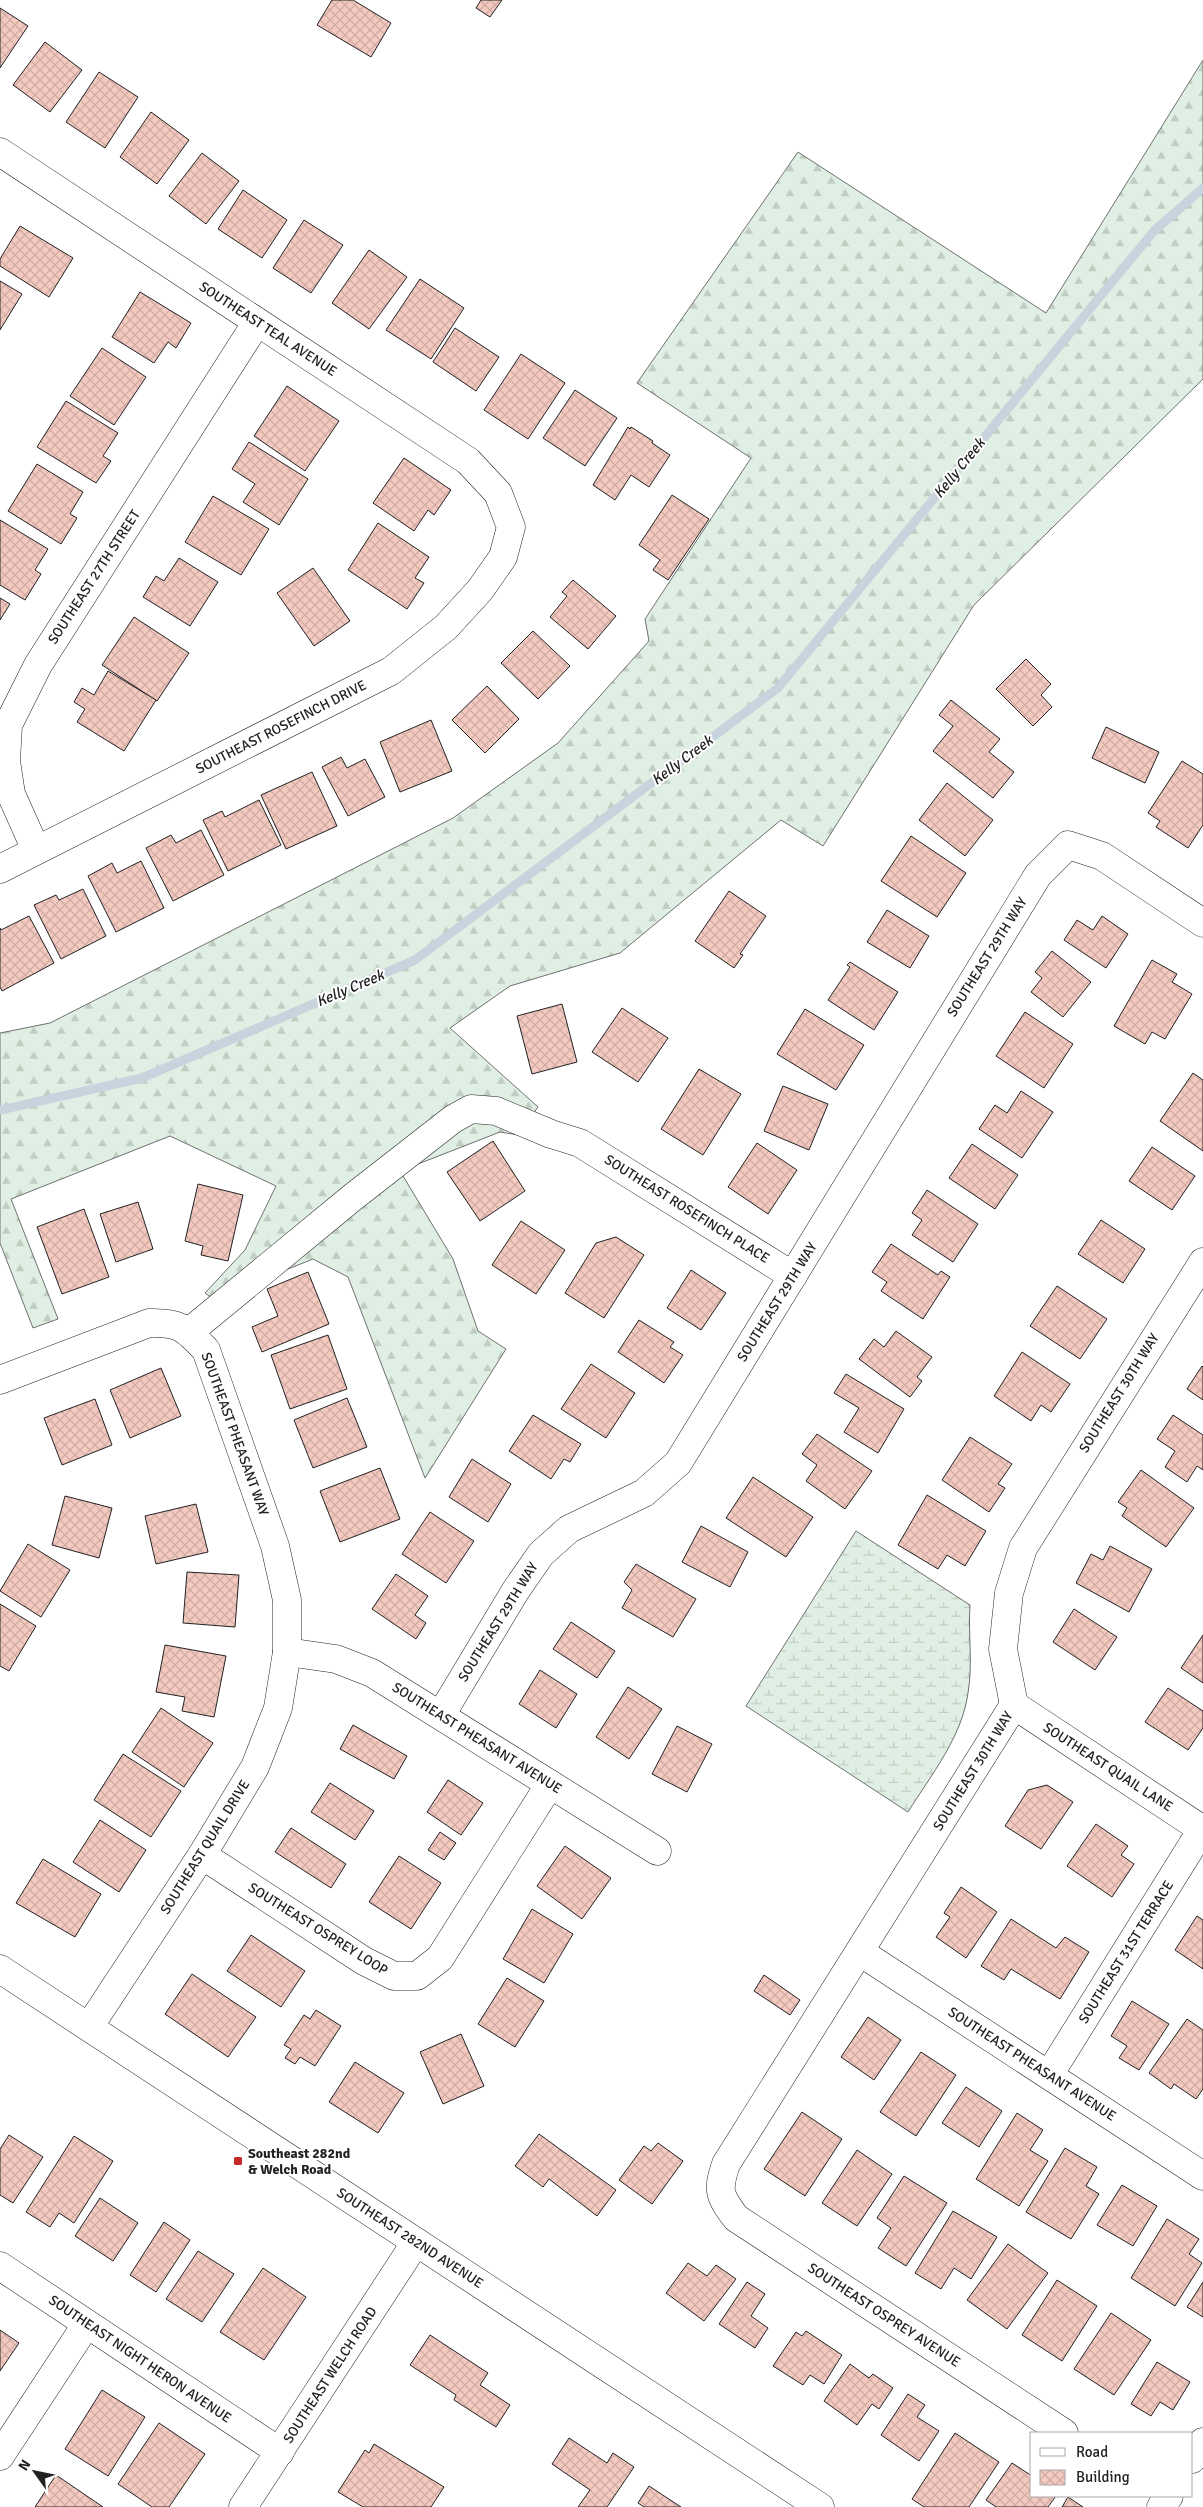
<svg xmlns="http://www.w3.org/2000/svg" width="1203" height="2507" font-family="Signika,sans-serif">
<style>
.forest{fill:url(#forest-firs);stroke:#6f6f6f}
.wetland{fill:url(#wetland-marsh);stroke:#6f6f6f}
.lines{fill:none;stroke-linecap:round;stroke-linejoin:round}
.stream{stroke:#c7d3dd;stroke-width:9}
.building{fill:url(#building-cross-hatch);stroke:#222}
.minor-casing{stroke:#222;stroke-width:29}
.major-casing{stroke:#222;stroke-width:29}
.minor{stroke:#fff;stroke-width:28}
.major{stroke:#fff;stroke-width:28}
.poi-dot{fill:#c62828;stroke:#fff;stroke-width:2}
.labels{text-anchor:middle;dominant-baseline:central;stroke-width:4;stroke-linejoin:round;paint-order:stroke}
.street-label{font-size:14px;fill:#222;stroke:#fff}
.poi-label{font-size:14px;font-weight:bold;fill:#222;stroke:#fff;text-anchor:start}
.water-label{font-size:15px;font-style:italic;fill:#222;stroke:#fff}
</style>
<defs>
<pattern id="forest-firs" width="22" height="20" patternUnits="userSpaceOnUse" patternTransform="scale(1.25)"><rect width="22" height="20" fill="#e0efe3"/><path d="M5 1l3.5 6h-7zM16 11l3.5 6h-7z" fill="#c0cdc2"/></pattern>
<pattern id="wetland-marsh" width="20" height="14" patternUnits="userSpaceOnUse" patternTransform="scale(1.25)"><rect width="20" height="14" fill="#e0efe3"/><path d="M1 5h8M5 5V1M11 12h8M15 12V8" fill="none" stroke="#c0cdc2"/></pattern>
<pattern id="building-cross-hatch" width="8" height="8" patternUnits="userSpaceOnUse" patternTransform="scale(1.25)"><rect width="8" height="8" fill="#f3c9c0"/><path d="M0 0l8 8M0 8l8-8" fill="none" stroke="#d0aca5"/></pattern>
</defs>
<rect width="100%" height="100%" fill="#fff"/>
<polygon class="forest" points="1203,60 1203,379 974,605 823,846 781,820 620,953 510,986 450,1028 538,1107 533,1114 524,1136 500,1132 400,1171 453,1259 478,1331 506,1349 425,1478 348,1277 313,1259 213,1299 205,1293 245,1250 276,1186 170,1136 11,1199 58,1319 33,1328 0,1243 0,1033 50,1023 453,818 558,743 649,641 645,619 751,458 637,383 798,152 1046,313"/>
<path class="wetland" d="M856 1531 970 1605C968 1634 973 1664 968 1693 962 1737 931 1775 908 1812L746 1706Z"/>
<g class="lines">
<polyline class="stream" points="0,1110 142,1078 415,960 778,688 1154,231 1203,188"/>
</g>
<g class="building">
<polygon points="332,0 353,0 391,23 371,57 317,25"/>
<polygon points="481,0 502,0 490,17 476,8"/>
<polygon points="0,8 28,26 0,68"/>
<polygon points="45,42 82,70 50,112 13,85"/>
<polygon points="99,72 138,97 105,148 66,122"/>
<polygon points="151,112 189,140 157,184 120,157"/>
<polygon points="202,153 239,181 206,224 169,196"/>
<polygon points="243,190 287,220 262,258 218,229"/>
<polygon points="304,220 343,245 311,293 273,268"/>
<polygon points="20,226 73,258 49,297 0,266 0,259"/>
<polygon points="369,250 407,277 369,329 332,303"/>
<polygon points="420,279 464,308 431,359 386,330"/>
<polygon points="0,281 22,294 0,330"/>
<polygon points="140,292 191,323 176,348 168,342 154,363 112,337"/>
<polygon points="455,328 499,357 476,391 433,362"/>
<polygon points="102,348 146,377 114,425 70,396"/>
<polygon points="521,354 565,383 528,439 484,410"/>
<polygon points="287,386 339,421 305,471 254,436"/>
<polygon points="575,390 617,418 585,466 543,438"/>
<polygon points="66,401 118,433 103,456 111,461 96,483 37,447"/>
<polygon points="628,427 630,429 631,427 653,441 652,443 670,455 649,487 631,475 615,500 593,485"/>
<polygon points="249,442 308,479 279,525 243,502 255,484 232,469"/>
<polygon points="404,458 451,490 434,515 428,510 414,531 373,503"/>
<polygon points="37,464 83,492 70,514 77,518 61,544 8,511"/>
<polygon points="672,495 709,519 668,580 653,570 660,560 639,545"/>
<polygon points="213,496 269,529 241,575 185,542"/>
<polygon points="0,520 48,549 35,570 41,574 25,600 0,585"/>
<polygon points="378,523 429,557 415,578 424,583 407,609 348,570"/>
<polygon points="179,558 218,582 190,626 143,597 156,576 164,581"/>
<polygon points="313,568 350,621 314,646 277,593"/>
<polygon points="573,580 616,616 588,649 550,617 567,596 562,592"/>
<polygon points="0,598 10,604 0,620"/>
<polygon points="134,617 189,653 157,701 102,665"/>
<polygon points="533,631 570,666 538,699 501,663"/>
<polygon points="1026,659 1051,684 1041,695 1052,707 1033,726 996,689"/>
<polygon points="108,671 156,700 124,751 77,722 85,709 74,702 82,688 94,695"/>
<polygon points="487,686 519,719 485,753 452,720"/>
<polygon points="951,700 1000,739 989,752 1014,772 993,798 933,751 953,726 939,715"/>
<polygon points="431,720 452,771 400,792 380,742"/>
<polygon points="1106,727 1159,752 1145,783 1092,758"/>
<polygon points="341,757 347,768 365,759 385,797 348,816 322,767"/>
<polygon points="1182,761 1203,774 1203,825 1188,848 1156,827 1160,821 1148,813"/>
<polygon points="312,772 337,826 286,849 261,795"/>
<polygon points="947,783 993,820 965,856 919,820"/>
<polygon points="259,800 281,845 228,871 203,820 222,811 225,817"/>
<polygon points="201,830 224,875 173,901 146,848 171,835 176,843"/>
<polygon points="911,836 966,873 937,917 881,881"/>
<polygon points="141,861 164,908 116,932 88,876 112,863 117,873"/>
<polygon points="83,889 106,936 61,959 34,905 56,895 59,900"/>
<polygon points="729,891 766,916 740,954 743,955 734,968 695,941"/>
<polygon points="887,910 929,936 910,968 867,942"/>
<polygon points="29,916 54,963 2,991 0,987 0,928 1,930"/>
<polygon points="1102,916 1128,934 1106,968 1064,940 1077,920 1093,930"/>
<polygon points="1052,951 1091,982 1063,1017 1031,992 1042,978 1035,972"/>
<polygon points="1152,960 1177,974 1172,982 1192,994 1165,1039 1152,1032 1145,1044 1114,1026"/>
<polygon points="850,962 898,992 874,1030 828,1000 850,967 847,965"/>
<polygon points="562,1004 577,1062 532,1074 517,1016"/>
<polygon points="622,1008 668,1038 638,1082 592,1052"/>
<polygon points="805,1009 864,1045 836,1090 777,1054"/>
<polygon points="1025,1012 1073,1044 1044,1088 996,1056"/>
<polygon points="699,1069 741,1094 703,1155 661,1129"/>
<polygon points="1193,1073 1203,1080 1203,1151 1160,1121"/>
<polygon points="783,1086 828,1104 809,1150 764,1131"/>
<polygon points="1021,1091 1053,1112 1022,1158 979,1129 995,1105 1007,1113"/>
<polygon points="493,1141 525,1191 480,1221 447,1172"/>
<polygon points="757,1143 797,1170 768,1214 728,1187"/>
<polygon points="972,1144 1018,1175 995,1209 949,1178"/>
<polygon points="1152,1147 1195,1176 1172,1210 1129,1181"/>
<polygon points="198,1184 243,1195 228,1261 201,1255 203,1246 185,1241"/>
<polygon points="927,1190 978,1224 953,1262 912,1235 922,1220 912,1213"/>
<polygon points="138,1202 153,1249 116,1262 100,1214"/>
<polygon points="84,1209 109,1277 62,1294 37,1227"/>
<polygon points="1101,1220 1145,1249 1123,1283 1078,1254"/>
<polygon points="521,1221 565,1250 536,1294 492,1265"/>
<polygon points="616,1237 644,1255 604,1318 565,1293 596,1243"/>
<polygon points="891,1244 938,1275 941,1271 950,1277 923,1319 881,1291 887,1282 872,1272"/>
<polygon points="691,1270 726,1293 701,1330 667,1308"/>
<polygon points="308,1272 329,1324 262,1352 252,1327 278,1316 267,1289"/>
<polygon points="1057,1286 1107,1319 1080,1359 1030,1326"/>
<polygon points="639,1320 674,1342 670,1347 683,1355 664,1383 618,1352"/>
<polygon points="896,1331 932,1357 917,1377 922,1381 910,1397 859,1359 874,1339 884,1347"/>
<polygon points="328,1335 347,1389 290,1409 271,1355"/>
<polygon points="1022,1352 1070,1384 1051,1412 1041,1405 1031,1421 994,1396"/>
<polygon points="591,1364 635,1393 606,1438 561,1409"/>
<polygon points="1202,1366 1203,1367 1203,1400 1187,1389"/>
<polygon points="161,1368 181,1416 130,1438 110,1390"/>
<polygon points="846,1374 904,1409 878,1453 844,1432 859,1408 834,1393"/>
<polygon points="347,1398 367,1447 313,1468 294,1420"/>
<polygon points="95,1399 112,1445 62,1465 44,1418"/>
<polygon points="533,1415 581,1444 570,1462 564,1459 551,1479 509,1451"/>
<polygon points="1173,1415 1203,1435 1203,1470 1197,1466 1187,1482 1165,1467 1175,1451 1157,1439"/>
<polygon points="817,1434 872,1471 845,1509 806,1481 817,1465 802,1454"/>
<polygon points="970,1437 1012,1464 998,1484 1005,1488 989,1512 942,1480"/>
<polygon points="472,1459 511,1484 488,1522 449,1497"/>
<polygon points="380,1468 400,1519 340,1542 320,1491"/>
<polygon points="1141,1470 1194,1508 1166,1547 1122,1516 1127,1508 1118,1502"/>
<polygon points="753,1477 813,1517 786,1557 726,1518"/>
<polygon points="927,1495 986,1531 965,1566 947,1555 938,1569 898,1545"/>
<polygon points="65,1496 112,1508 99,1558 52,1545"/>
<polygon points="196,1504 208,1552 156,1564 145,1516"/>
<polygon points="430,1512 474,1541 446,1583 402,1554"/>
<polygon points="701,1526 748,1552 730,1587 682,1562"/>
<polygon points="28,1544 70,1570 41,1617 0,1591"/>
<polygon points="1110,1546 1152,1569 1129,1612 1076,1583 1091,1554 1103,1560"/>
<polygon points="636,1564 696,1599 673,1637 622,1608 632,1590 624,1582"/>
<polygon points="187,1572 239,1575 235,1627 183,1623"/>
<polygon points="396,1574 428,1596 415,1615 426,1623 416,1639 372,1609"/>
<polygon points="0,1604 36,1626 9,1671 0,1666"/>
<polygon points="1074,1609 1117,1637 1095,1670 1053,1642"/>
<polygon points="571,1622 615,1651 597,1678 553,1649"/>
<polygon points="1203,1635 1203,1683 1181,1668"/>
<polygon points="165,1645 226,1656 214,1717 182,1711 185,1697 156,1692"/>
<polygon points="540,1670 577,1694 556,1728 519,1704"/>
<polygon points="628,1687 662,1709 629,1759 596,1737"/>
<polygon points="1168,1688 1203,1711 1203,1728 1188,1750 1145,1722"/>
<polygon points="161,1708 213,1743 184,1787 132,1752"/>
<polygon points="353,1725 407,1756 394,1779 340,1749"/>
<polygon points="677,1726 712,1744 687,1792 652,1774"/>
<polygon points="123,1754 181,1791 151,1837 94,1800"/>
<polygon points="448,1780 483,1803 461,1835 427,1812"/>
<polygon points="330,1783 374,1811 355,1840 311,1812"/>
<polygon points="1047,1785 1073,1802 1041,1849 1005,1826 1028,1790"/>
<polygon points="100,1820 146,1850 119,1892 73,1862"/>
<polygon points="1096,1824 1128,1846 1121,1855 1134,1864 1112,1897 1067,1866"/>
<polygon points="291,1828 346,1864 331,1888 275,1852"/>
<polygon points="440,1832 456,1843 444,1860 428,1850"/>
<polygon points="565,1846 611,1878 582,1919 537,1886"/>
<polygon points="399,1856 441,1883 411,1929 369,1902"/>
<polygon points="43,1859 101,1894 75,1937 16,1903"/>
<polygon points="961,1887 997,1912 966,1958 936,1937 950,1917 944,1913"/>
<polygon points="532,1909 573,1934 544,1983 503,1959"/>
<polygon points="1197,1916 1203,1920 1203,1969 1175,1950"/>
<polygon points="1011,1919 1056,1948 1065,1937 1089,1952 1060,1999 1011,1969 1004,1980 981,1966"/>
<polygon points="251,1935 305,1971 281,2007 227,1971"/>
<polygon points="192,1974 256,2017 228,2057 165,2014"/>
<polygon points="764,1975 800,2000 790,2015 754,1991"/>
<polygon points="507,1978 544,2001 515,2047 478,2024"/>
<polygon points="1132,2001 1169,2024 1139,2070 1119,2058 1127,2046 1111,2036"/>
<polygon points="316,2010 341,2026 315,2066 300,2057 295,2064 285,2058 291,2049 284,2045 304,2015 310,2019"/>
<polygon points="868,2017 901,2040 874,2080 841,2057"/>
<polygon points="1187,2019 1203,2030 1203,2089 1196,2099 1174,2084 1171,2089 1149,2073"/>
<polygon points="461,2034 484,2086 443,2104 420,2052"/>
<polygon points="921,2052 956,2075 916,2136 880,2112"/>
<polygon points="355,2062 404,2093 378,2133 329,2102"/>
<polygon points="966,2087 1002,2111 979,2147 942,2123"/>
<polygon points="802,2112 842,2139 805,2196 764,2169"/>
<polygon points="1017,2113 1043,2130 1030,2150 1048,2161 1019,2206 976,2179"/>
<polygon points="539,2134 616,2190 597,2216 549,2179 543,2187 515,2166"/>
<polygon points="9,2135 43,2157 13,2203 0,2195 0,2149"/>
<polygon points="74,2136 113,2161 74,2223 59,2213 50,2227 26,2212"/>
<polygon points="658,2143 683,2161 652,2204 619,2180 644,2146 651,2151"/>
<polygon points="1065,2148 1097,2167 1086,2186 1099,2194 1071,2239 1026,2212"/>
<polygon points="857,2150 892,2174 857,2226 822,2203"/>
<polygon points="904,2176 947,2203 906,2266 878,2248 891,2228 877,2218"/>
<polygon points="1122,2185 1157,2206 1133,2246 1097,2225"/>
<polygon points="100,2198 138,2223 113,2261 75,2236"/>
<polygon points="953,2211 997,2237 971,2279 954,2268 941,2289 915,2273"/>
<polygon points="1167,2219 1199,2239 1189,2254 1202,2263 1175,2306 1131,2278"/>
<polygon points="164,2222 190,2240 156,2292 130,2275"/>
<polygon points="1008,2244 1048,2273 1007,2329 967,2300"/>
<polygon points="198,2251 234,2274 202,2322 166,2299"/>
<polygon points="688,2263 707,2276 716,2265 736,2279 704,2321 666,2293"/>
<polygon points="263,2268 306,2297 264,2360 220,2332"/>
<polygon points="1057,2280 1097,2306 1062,2361 1022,2335"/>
<polygon points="747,2282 765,2294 751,2316 768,2328 755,2348 719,2324"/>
<polygon points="1203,2282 1203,2317 1187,2307"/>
<polygon points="1111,2313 1151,2340 1114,2395 1074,2369"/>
<polygon points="0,2330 19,2343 0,2371"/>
<polygon points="806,2331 842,2355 824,2384 810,2375 803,2385 773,2366 796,2332 802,2336"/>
<polygon points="430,2335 488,2373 480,2385 510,2405 496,2427 454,2400 456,2395 410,2365"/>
<polygon points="1157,2362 1190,2382 1173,2410 1160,2402 1151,2416 1131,2404"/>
<polygon points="850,2364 869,2378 873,2374 893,2388 879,2409 872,2404 857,2425 824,2401"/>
<polygon points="102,2390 145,2417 108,2476 65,2449"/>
<polygon points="908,2394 925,2405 917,2417 939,2431 919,2461 881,2435"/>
<polygon points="159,2423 205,2454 169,2507 152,2507 118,2484"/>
<polygon points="955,2433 999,2462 969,2507 924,2507 912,2499"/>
<polygon points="569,2438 607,2463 613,2453 634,2467 607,2507 578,2507 590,2490 552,2464"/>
<polygon points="374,2444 444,2487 431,2507 363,2507 338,2492 365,2450 369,2453"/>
<polygon points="1012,2463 1032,2476 1032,2496 1056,2496 1048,2507 996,2507 986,2500"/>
<polygon points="56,2475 103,2507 35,2507"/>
<polygon points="649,2486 681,2507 644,2507 638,2503"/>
<polygon points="1068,2497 1083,2507 1062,2507"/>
</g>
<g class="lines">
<defs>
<g id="minor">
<polyline points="0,152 468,461 498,493 511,527 503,557 480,590 446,627 391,671 0,869"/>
<polyline points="36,850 11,794 6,761 8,725 38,665 257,322"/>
<polyline points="189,1332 353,1197 453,1119 471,1109 496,1111 551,1134 580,1143 793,1276"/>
<path d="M0 1380 149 1323C180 1322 185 1328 206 1350L275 1546 287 1600V1652L278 1708 255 1767 202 1855 89 2027"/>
<polyline points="287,1652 336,1659 372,1673 657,1851"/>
<polyline points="1014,1705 1203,1830"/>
<polyline points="441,1715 516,1590 541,1554 569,1529 644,1493 678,1463 1038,875 1068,845 1102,856 1203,923"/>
<polyline points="202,1855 364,1961 394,1976 417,1976 440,1958 550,1784"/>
<polyline points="860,1952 1203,2176"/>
<polyline points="1049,2075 1203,1828"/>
<polyline points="0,2266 280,2452"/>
<path d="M1064 2433 736 2218C719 2195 717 2191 726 2164L1014 1705 1003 1649 1009 1593 1023 1548 1203 1262"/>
<polyline points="0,2456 86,2325"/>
<polyline points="1192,2459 1203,2442"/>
<polyline points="243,2507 416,2242"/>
<polyline points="1161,2507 1169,2496"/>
</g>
<polyline id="major" points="0,1969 820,2507"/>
</defs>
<use href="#minor" class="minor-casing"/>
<use href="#major" class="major-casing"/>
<use href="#minor" class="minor"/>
<use href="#major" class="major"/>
</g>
<rect class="poi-dot" x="233" y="2156" width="10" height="10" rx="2.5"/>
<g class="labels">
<g class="street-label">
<text transform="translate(268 329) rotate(33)">SOUTHEAST TEAL AVENUE</text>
<text transform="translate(94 577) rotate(-57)">SOUTHEAST 27TH STREET</text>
<text transform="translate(281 727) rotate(-27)">SOUTHEAST ROSEFINCH DRIVE</text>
<text transform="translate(987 957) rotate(-58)">SOUTHEAST 29TH WAY</text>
<text transform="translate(687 1209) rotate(32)">SOUTHEAST ROSEFINCH PLACE</text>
<text transform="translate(777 1302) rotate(-58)">SOUTHEAST 29TH WAY</text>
<text transform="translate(1119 1393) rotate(-58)">SOUTHEAST 30TH WAY</text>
<text transform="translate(235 1434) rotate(70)">SOUTHEAST PHEASANT WAY</text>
<text transform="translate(498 1622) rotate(-58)">SOUTHEAST 29TH WAY</text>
<text transform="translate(477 1738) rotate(32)">SOUTHEAST PHEASANT AVENUE</text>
<text transform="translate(1108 1767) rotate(33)">SOUTHEAST QUAIL LANE</text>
<text transform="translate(973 1771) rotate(-58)">SOUTHEAST 30TH WAY</text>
<text transform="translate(205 1847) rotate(-58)">SOUTHEAST QUAIL DRIVE</text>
<text transform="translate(318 1929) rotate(32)">SOUTHEAST OSPREY LOOP</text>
<text transform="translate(1126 1952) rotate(-58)">SOUTHEAST 31ST TERRACE</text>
<text transform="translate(1032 2064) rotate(33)">SOUTHEAST PHEASANT AVENUE</text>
<text transform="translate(410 2238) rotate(33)">SOUTHEAST 282ND AVENUE</text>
<text transform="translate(884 2315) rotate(33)">SOUTHEAST OSPREY AVENUE</text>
<text transform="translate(140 2359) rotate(34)">SOUTHEAST NIGHT HERON AVENUE</text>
<text transform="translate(330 2375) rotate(-57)">SOUTHEAST WELCH ROAD</text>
</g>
<g class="poi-label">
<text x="248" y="2153">Southeast 282nd<tspan x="248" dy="16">&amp; Welch Road</tspan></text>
</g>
<g class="water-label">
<text transform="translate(959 468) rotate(-51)">Kelly Creek</text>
<text transform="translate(682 760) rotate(-37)">Kelly Creek</text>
<text transform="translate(350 988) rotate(-23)">Kelly Creek</text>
</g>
</g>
<rect x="1030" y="2432" width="162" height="65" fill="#ffffff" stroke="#a7a7a7"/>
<rect x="1040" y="2448" width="25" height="8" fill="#ffffff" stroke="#a7a7a7"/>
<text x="1076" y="2457" font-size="15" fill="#222222">Road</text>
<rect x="1040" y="2470" width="25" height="15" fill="url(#building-cross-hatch)" stroke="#a7a7a7"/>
<text x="1076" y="2482" font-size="15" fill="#222222">Building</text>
<g transform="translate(35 2472) rotate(303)" stroke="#ffffff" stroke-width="4" paint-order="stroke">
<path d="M0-4L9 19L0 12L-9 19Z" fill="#222222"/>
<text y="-8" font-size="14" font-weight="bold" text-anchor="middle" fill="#222222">N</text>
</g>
</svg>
